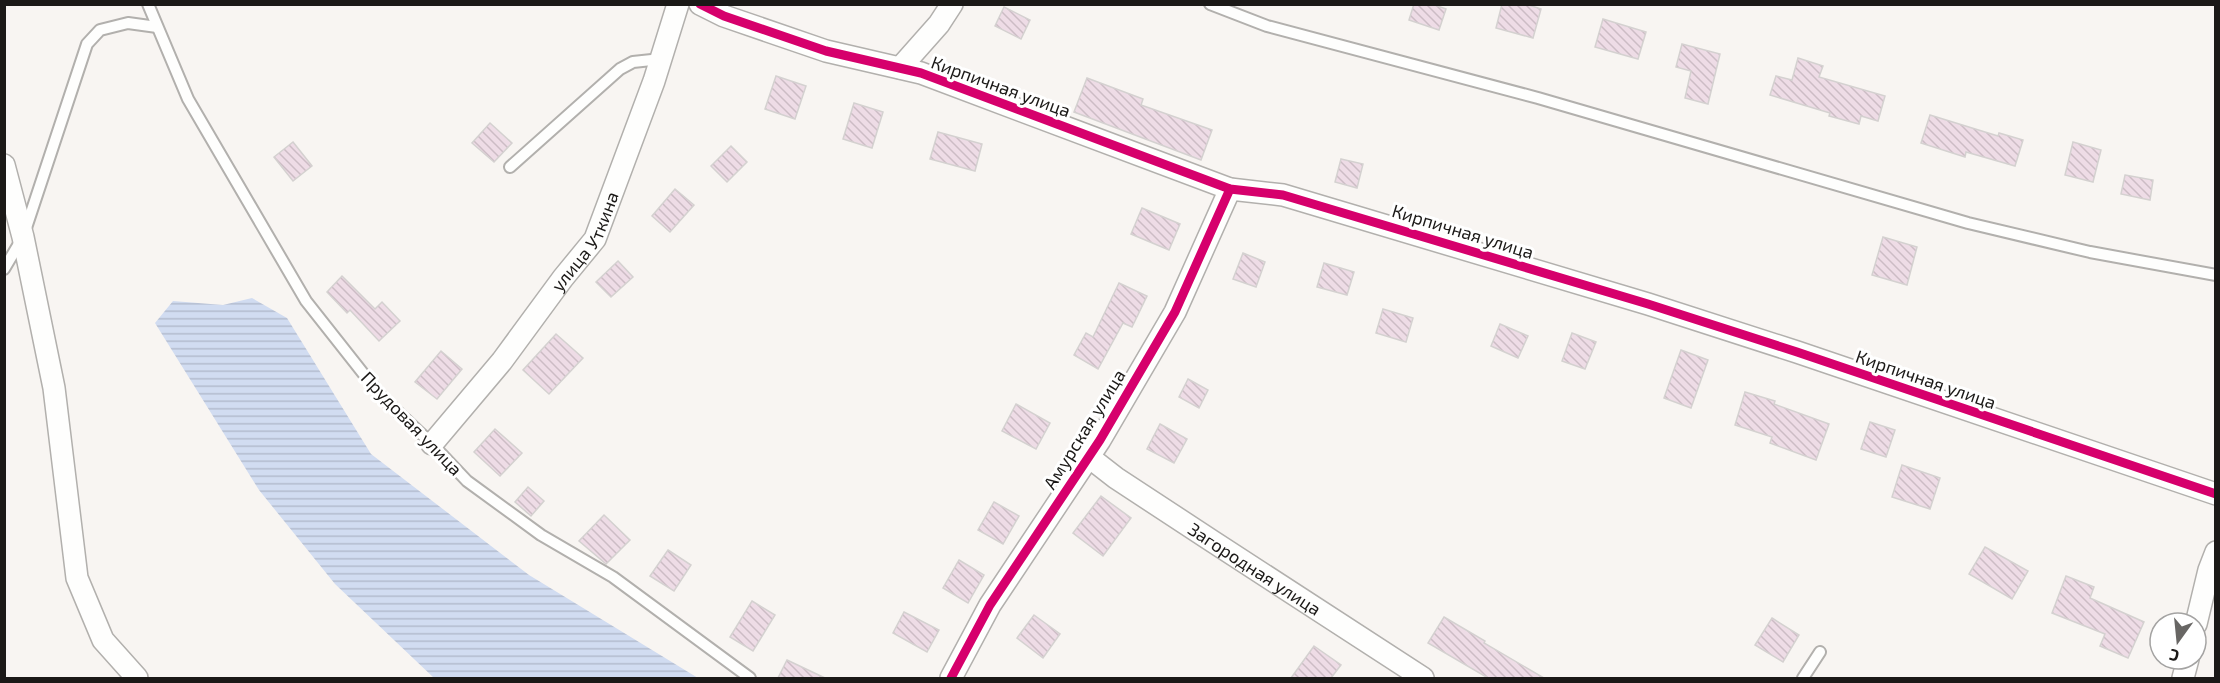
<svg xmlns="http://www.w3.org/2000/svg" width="2220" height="683" font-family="'Exo 2',sans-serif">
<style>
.water{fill:url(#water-rules)}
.building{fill:url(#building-back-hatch);stroke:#d4d1d0;stroke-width:1.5}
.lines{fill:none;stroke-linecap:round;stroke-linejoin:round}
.lane-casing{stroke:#b2b0ad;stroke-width:14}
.street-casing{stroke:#b2b0ad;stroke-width:24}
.lane{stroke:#fefefd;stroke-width:10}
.street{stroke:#fefefd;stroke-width:21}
.cycleway-casing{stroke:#fff;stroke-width:13}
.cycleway{stroke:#d6006c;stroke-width:9}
.labels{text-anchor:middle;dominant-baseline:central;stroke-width:6;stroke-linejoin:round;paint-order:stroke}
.street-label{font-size:18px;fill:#1b1917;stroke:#fff}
</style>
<defs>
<pattern id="water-rules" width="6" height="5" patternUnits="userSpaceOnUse" patternTransform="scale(1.5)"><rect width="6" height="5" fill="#d1dcf1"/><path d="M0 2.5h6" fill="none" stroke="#b3bcce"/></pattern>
<pattern id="building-back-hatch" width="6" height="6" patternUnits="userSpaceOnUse" patternTransform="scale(1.5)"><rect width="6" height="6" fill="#eedce6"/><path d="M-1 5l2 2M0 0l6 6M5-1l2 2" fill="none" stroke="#ccbcc5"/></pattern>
</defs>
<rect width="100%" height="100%" fill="#f8f5f2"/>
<polygon class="water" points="252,298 287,318 371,454 529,575 698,678 434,678 335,584 259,490 155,323 173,301 223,305"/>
<g class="building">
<polygon points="1414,4 1432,4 1446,9 1439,30 1409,20"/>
<polygon points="1502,4 1526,4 1541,9 1533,38 1496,28"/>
<polygon points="1004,7 1030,20 1021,39 995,26"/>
<polygon points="1603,19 1646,32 1638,59 1595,47"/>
<polygon points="1682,44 1720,54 1708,104 1685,98 1691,71 1676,67"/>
<polygon points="1798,58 1823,66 1819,77 1885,96 1878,121 1861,116 1859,124 1829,116 1830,113 1770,95 1776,76 1792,80"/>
<polygon points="776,76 806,86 795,119 765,109"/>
<polygon points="1087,78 1143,99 1141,105 1212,130 1201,160 1074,112"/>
<polygon points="854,103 883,112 872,148 843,139"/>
<polygon points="1930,115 1998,136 1999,133 2023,140 2015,166 1966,152 1965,157 1921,143"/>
<polygon points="490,123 512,143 494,162 472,143"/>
<polygon points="938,132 982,144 975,171 930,159"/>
<polygon points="293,142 312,166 293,181 274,157"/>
<polygon points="2073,142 2101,150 2093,182 2065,175"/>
<polygon points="731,146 747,162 727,182 711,166"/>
<polygon points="1341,159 1363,164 1357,188 1335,182"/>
<polygon points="2125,175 2153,180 2150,200 2121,194"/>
<polygon points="675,189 694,205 670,232 652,216"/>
<polygon points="1142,208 1180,224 1169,250 1131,234"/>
<polygon points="1883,237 1917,247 1907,285 1872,275"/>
<polygon points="1243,253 1265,262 1256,287 1233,279"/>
<polygon points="618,261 633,277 611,297 596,282"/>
<polygon points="1324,263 1354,272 1347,295 1317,287"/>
<polygon points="342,276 375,309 382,302 400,321 379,341 350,310 347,313 327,292"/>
<polygon points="1119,283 1147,296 1132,327 1123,323 1098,369 1074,355 1086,333 1093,337"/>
<polygon points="1383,309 1413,318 1406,342 1376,333"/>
<polygon points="1500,324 1528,336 1518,358 1491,346"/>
<polygon points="1572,333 1596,342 1585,369 1562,361"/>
<polygon points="556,334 583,358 549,394 523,370"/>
<polygon points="1681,350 1708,360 1691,408 1664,398"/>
<polygon points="441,351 462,369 437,399 415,382"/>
<polygon points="1188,379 1208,390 1199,408 1179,397"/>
<polygon points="1745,392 1775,401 1774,404 1829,424 1816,460 1770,443 1772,437 1735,425"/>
<polygon points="1016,404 1050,423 1036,449 1002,431"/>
<polygon points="1870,422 1895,430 1886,457 1861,449"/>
<polygon points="1160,424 1187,439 1174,463 1147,449"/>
<polygon points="495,429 522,453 500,476 474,452"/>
<polygon points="1902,465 1940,478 1930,509 1892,497"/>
<polygon points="528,487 544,501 531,516 515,502"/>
<polygon points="1101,496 1131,518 1103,556 1073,533"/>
<polygon points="994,502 1019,516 1003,544 978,530"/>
<polygon points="604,515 630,540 606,564 579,541"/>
<polygon points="1985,547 2028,571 2012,599 1969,574"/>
<polygon points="668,550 691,565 674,591 650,576"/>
<polygon points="959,560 984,575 968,603 943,588"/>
<polygon points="2066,576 2094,587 2090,598 2144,622 2128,658 2100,646 2105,634 2052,613"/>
<polygon points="752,601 775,615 753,651 730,637"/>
<polygon points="904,612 939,630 927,652 893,633"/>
<polygon points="1034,615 1060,634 1043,658 1017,638"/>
<polygon points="1444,617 1485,641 1484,643 1544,678 1488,678 1428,643"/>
<polygon points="1772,618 1799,635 1783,662 1755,645"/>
<polygon points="1314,646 1341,665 1331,678 1291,678"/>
<polygon points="787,660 825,678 778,678"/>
</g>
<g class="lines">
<defs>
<g id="lane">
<polyline points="148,4 188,99 306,301 381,396 432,444 467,481 541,535 613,577 750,678"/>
<polyline points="1210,4 1267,26 1538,98 1968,223 2090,252 2216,275"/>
<polyline points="510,167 620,69 633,62 661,59"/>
<polyline points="4,269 23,237 87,44 100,30 128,23 157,27"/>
<polyline points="1803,678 1820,652"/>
</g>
<g id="street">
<polyline points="700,4 724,16 826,51 921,73 1230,189 1283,195 1648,304 1797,352 2216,494"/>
<polyline points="900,68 939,24 952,4"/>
<polyline points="4,165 23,237 54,388 77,578 103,640 137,678"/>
<path id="s1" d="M432 444 502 361 563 278 595 239 654 81 678 4"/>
<path id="s2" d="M1089 457 1116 478 1212 541 1423 678"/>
<polyline points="2196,624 2209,570 2216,552"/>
<polyline points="951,678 990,605 1100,440 1175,312 1230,189"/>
<polyline points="2183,678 2188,659"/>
</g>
</defs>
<use href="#lane" class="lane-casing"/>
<use href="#street" class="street-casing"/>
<use href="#lane" class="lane"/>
<use href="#street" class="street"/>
<defs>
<g id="cycleway">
<polyline points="700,4 724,16 826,51 921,73 1230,189 1283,195 1648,304 1797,352 2216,494"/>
<polyline points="951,678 990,605 1100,440 1175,312 1230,189"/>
</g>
</defs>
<use href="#cycleway" class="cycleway-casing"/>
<use href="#cycleway" class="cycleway"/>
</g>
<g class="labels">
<g class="street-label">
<text transform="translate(1001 86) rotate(20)">Кирпичная улица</text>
<text transform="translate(1463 231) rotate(17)">Кирпичная улица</text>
<text stroke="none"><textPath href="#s1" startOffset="255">улица Уткина</textPath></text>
<text transform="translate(1926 379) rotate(19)">Кирпичная улица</text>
<text transform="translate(412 423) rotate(46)">Прудовая улица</text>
<text transform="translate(1084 429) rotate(-58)">Амурская улица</text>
<text stroke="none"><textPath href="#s2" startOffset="200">Загородная улица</textPath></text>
</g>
</g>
<rect width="2220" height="683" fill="none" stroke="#1b1917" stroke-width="12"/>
<g transform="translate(2178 641) rotate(195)"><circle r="28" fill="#ffffff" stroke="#a4a3a2" stroke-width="1.5"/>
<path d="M0-4.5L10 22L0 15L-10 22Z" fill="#686664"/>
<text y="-9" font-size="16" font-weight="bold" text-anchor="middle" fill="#1b1917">С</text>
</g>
</svg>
